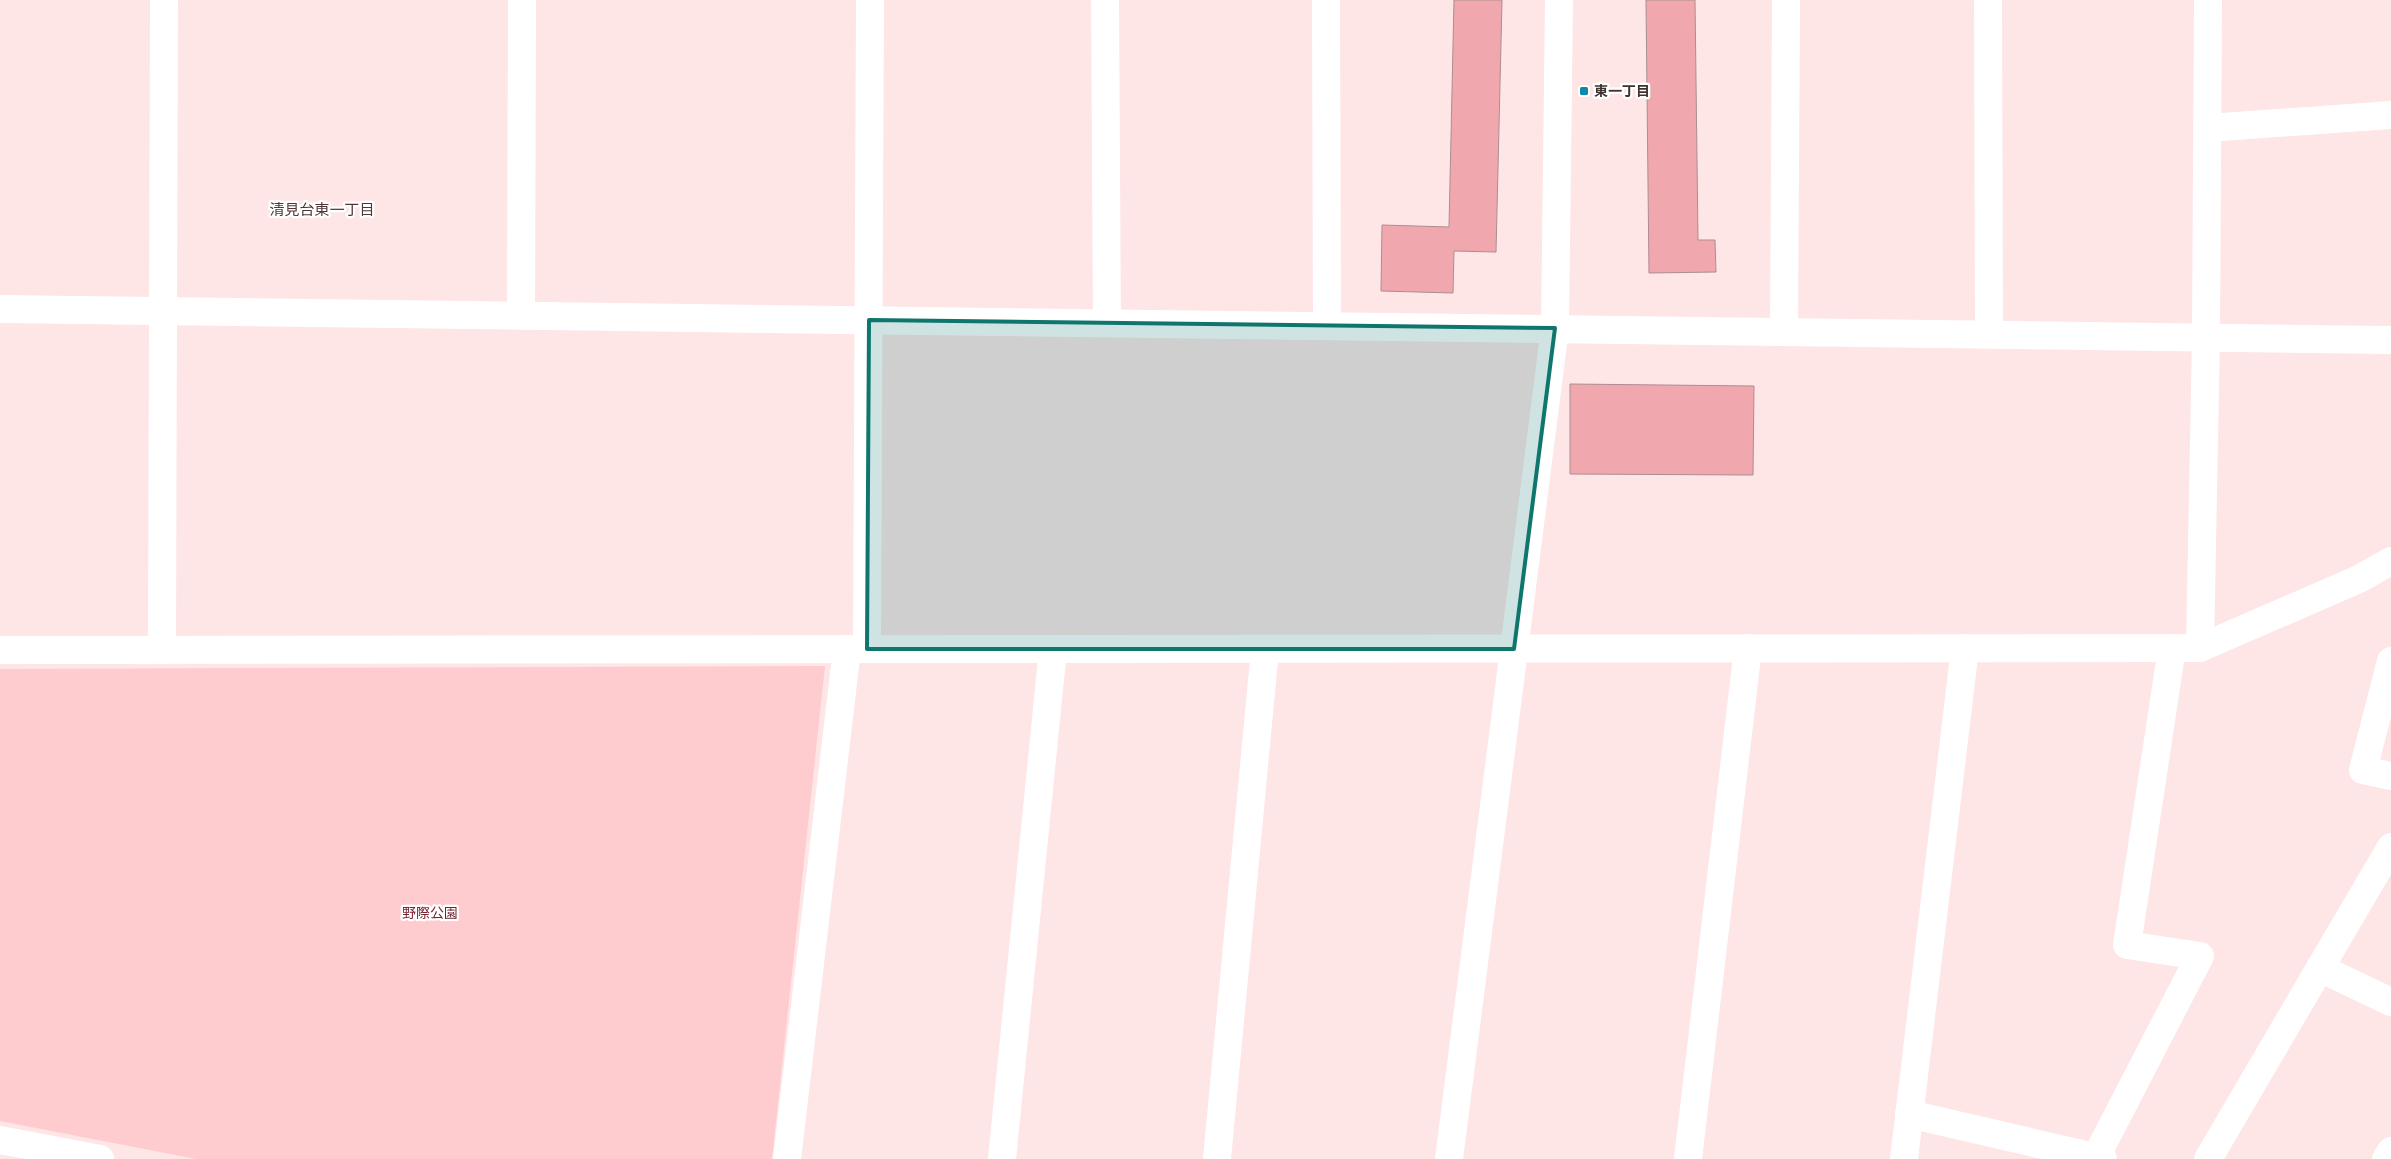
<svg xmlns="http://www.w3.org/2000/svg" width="2391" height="1159" font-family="'PT Sans','Noto Sans JP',sans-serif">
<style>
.green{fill:#fecbce}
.building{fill:#f0a8ae;stroke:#ab8e90}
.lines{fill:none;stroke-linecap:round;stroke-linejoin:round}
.street{stroke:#fff;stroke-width:28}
.secondary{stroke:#fff;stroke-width:28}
.marked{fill:#0f766e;fill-opacity:0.2;stroke:#0f766e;stroke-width:4;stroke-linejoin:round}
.poi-dot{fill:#0c89ac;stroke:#fff;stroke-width:2}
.labels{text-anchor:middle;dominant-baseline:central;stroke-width:4.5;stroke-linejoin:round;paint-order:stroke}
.poi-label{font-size:14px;font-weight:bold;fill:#3d3131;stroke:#fff;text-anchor:start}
.park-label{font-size:14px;fill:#772433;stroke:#fff}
.neighbourhood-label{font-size:15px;fill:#4f3738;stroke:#fff}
</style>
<rect width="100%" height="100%" fill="#fee5e6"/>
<polygon class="green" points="825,666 772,1159 196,1159 0,1121 0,669"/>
<g class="building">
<polygon points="1454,0 1502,0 1496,252 1454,251 1453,293 1381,291 1382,225 1449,227"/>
<polygon points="1646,0 1695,0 1698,240 1715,240 1716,272 1649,273"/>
<polygon points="1570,384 1754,386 1753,475 1570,474"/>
</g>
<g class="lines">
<g class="street">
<polyline points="1105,0 1107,323"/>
<polyline points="1326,0 1327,326"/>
<polyline points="1988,0 1989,334"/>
<polyline points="2207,128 2391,115"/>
<polyline points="0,309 2391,340"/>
<polyline points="521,316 522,0"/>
<polyline points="1784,332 1786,0"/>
<polyline points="2200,648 2206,337 2208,0"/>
<polyline points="867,649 870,0"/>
<polyline points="0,650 2200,648 2359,579 2391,561"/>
<polyline points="162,650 164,0"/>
<polyline points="2391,661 2363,770 2391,776"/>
<polyline points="2320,968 2391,1002"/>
<polyline points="1909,1114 2103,1159"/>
<polyline points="0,1140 100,1159"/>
<polyline points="787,1159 847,649"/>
<polyline points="1002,1159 1053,649"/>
<polyline points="1217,1159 1265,649"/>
<polyline points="1688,1159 1748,648"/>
<polyline points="1904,1159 1965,648"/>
<polyline points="2095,1159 2200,956 2127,945 2172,648"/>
<polyline points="2208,1159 2391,847"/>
<polyline points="2386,1159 2391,1151"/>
</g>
<polyline class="secondary" points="1449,1159 1555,328 1559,0"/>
</g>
<path class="marked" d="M869 320 1555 328 1514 649H867Z"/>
<rect class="poi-dot" x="1579" y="86" width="10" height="10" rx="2.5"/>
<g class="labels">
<g class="poi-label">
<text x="1594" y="91">東一丁目</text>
</g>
<g class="park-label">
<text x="430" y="913">野際公園</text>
</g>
<g class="neighbourhood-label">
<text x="322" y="209">清見台東一丁目</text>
</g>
</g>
</svg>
